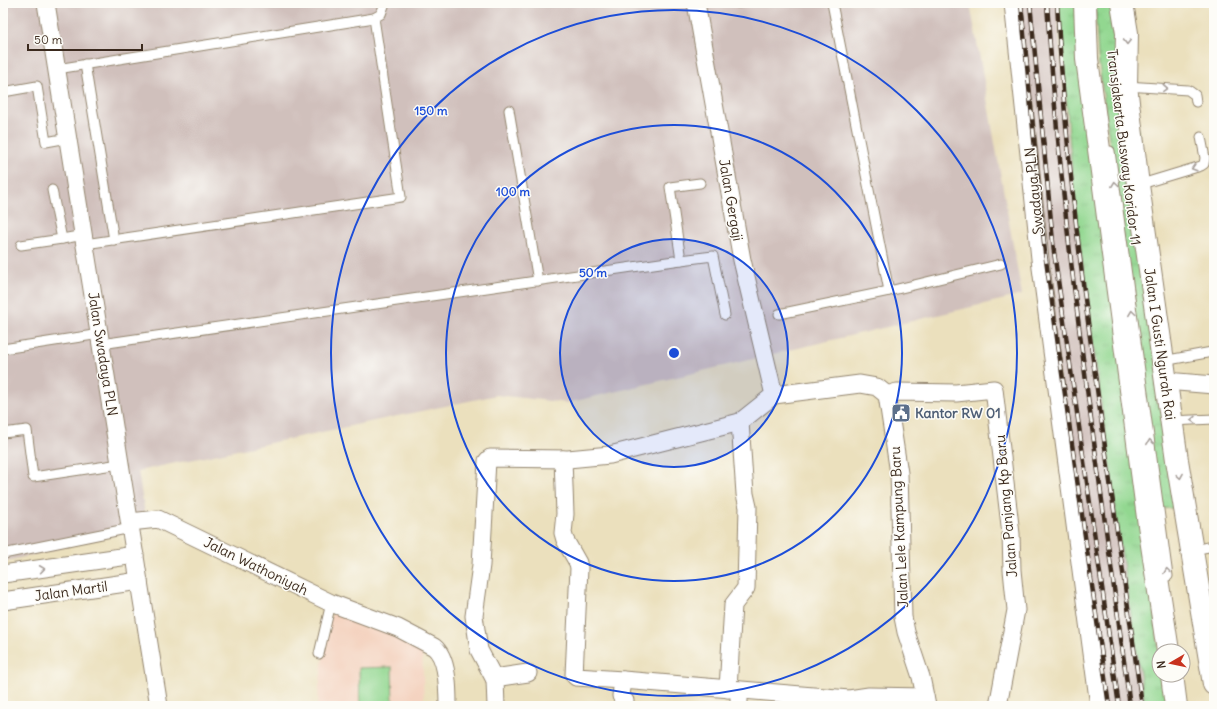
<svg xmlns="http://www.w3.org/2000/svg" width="1217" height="709" font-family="Delius,sans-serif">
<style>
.built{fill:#f4d3c0}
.industrial{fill:#d0c0bc}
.grass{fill:url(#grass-tufts);stroke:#668057}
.garden{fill:#92d790;stroke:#668057}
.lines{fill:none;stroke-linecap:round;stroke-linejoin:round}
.service-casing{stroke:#93856e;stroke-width:11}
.minor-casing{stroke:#93856e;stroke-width:19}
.primary-casing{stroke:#93856e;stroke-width:24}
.service{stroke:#fff;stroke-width:9}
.minor{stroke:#fff;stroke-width:17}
.primary{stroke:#fff;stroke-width:22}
.rail-casing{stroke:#3b2a1e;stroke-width:4.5}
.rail{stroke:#fdfcf7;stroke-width:3;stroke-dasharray:9;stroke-linecap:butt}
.oneway{stroke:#a79f9a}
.ring{fill:none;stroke:#1d4ed8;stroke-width:2}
.labels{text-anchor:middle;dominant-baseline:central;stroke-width:3;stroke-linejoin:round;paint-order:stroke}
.street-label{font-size:14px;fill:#3b2a1e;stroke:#fdfcf7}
.service-label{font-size:14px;font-weight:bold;fill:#4e5e75;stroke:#fdfcf7;text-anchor:start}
.centre{fill:#1d4ed8;stroke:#fdfcf7;stroke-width:2}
.ring-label{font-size:12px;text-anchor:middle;font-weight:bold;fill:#1d4ed8;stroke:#fdfcf7;stroke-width:3;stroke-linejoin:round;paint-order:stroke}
</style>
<defs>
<pattern id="grass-tufts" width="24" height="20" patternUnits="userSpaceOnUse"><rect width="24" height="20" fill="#92d790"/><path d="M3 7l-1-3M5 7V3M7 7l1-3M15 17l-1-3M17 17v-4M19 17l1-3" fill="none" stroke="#7fb97c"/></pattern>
</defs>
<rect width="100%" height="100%" fill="#fdfcf7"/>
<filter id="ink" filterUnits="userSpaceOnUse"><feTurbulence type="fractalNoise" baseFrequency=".025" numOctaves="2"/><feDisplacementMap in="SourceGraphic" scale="8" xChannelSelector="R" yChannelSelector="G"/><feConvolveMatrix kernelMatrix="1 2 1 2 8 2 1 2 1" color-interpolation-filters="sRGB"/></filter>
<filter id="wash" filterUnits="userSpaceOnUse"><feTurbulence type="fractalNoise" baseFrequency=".012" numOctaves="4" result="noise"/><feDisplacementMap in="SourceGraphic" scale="16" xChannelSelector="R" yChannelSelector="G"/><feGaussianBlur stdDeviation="0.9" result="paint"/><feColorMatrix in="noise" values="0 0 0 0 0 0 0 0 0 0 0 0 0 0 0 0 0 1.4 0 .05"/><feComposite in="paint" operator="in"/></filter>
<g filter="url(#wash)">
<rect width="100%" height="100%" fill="#ebe0bd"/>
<polygon class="built" points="336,607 422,642 424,706 317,706 327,623"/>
<g class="industrial">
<polygon points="3,3 970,3 1022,295 567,403 497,395 138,471 147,527 3,562"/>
<polygon points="1013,3 1057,3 1062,77 1074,199 1103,422 1144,706 1099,706"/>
</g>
<g class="grass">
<polygon points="1059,3 1085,3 1159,651 1159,675 1171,675 1176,706 1145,706 1118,530 1074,199"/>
<polygon points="1095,3 1122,3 1185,507 1159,509 1098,57"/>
</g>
<polygon class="garden" points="392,667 393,706 360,706 359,668"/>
</g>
<g filter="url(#ink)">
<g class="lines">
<defs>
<g id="service">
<polyline points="738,3 739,3"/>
<polyline points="832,3 889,291"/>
<polyline points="85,64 114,240"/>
<polyline points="57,69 374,18 381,14 385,3"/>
<polyline points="1126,86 1188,90 1195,95 1196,102"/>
<polyline points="3,92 37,86 46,142 68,138"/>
<polyline points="509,110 538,281"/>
<polyline points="1110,151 1168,576"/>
<polyline points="1138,185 1201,166 1204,164 1205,158 1201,137"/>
<polyline points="62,239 84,235"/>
<polyline points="85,244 401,197 374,18"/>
<polyline points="21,245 62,239 52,190"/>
<polyline points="681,260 713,256 725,315"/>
<polyline points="779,314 889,291 1001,264"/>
<polyline points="101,344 681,260 670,187 700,183"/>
<polyline points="3,349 100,334"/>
<polyline points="1163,361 1212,352"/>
<polyline points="1171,421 1214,419"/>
<polyline points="3,433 27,430 33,477 120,464"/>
<polyline points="1192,550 1214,546"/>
<polyline points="3,554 131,528"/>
<polyline points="319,654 331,603"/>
</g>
<g id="minor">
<polyline points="46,3 159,706"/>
<polyline points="696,3 742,260 774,395"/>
<polyline points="1013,3 1041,268 1099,706"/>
<polyline points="1166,381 1214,385"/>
<polyline points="887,395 897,392 956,393 994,389 1011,534 1012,570 1016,610 998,706"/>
<polyline points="563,459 565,514 563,533 565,540 578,563 579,568 574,675 576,677 623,680 621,696 625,701 624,706"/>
<path d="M130 522 158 519 331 603 398 628 434 647C448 658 448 690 448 706"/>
<polyline points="3,574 135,555"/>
<polyline points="3,601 139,581"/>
<polyline points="494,678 528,673"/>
<polyline points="623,680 849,699 869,696 925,697"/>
<polyline points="728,689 733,605 746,588 748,507 745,494 740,422"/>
<polyline points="739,690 739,706"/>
<polyline points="496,706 495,680 479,650 474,616 481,565 487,461 490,458 568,459 610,455 740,422 774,395 860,384 877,387 887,395 899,473 903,617 906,632 921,677 927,706"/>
</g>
<g id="primary">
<polyline points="1085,3 1087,59 1149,525 1168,651"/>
<polyline points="1122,3 1127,33 1126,86 1138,185 1177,460 1214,684"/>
<polyline points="1172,675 1176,706"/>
</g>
</defs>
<use href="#service" class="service-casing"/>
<use href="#minor" class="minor-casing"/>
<use href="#primary" class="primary-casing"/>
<use href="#service" class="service"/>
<use href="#minor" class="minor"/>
<use href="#primary" class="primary"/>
<defs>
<g id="rail">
<polyline points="1021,3 1045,253 1109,706"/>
<polyline points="1030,3 1054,252 1119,706"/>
<path d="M1047 3C1062 238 1099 472 1130 706"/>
<path d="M1057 3C1070 239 1110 473 1142 706"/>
</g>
</defs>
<use href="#rail" class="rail-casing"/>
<use href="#rail" class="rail"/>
</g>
<defs><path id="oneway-chevron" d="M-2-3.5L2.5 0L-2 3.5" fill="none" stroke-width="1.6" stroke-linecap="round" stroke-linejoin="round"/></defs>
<g class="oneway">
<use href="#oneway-chevron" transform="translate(1127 42) rotate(91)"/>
<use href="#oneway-chevron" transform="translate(1165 88) rotate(3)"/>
<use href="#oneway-chevron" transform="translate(1194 168) rotate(164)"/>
<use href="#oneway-chevron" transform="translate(1115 184) rotate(-98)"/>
<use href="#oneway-chevron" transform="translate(1132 313) rotate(-98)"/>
<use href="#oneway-chevron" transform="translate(1193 420) rotate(179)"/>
<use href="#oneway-chevron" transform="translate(1150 442) rotate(-98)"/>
<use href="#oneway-chevron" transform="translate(1180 476) rotate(81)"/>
<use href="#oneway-chevron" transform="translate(42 569) rotate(-8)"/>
<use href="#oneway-chevron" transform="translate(1167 571) rotate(-98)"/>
</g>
</g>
<circle cx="674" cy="353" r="114" fill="#1d4ed8" fill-opacity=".12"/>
<g class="ring">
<circle cx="674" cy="353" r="114"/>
<circle cx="674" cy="353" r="228"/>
<circle cx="674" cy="353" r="343"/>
</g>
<defs>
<symbol id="civic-square" viewBox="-11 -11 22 22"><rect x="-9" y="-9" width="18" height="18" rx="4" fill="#5c6f8a" stroke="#fdfcf7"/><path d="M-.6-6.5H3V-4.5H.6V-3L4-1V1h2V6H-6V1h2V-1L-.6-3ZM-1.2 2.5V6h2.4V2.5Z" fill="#fff"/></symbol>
</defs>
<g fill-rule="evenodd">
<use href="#civic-square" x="890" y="402" width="22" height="22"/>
</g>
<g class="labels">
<g class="street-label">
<text transform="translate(1124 147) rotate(83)">Transjakarta Busway Koridor 11</text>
<text transform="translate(1034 191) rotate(-96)">Swadaya PLN</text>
<text transform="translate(731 200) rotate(80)">Jalan Gergaji</text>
<text transform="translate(1160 344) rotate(82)">Jalan I Gusti Ngurah Rai</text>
<text transform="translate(103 354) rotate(81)">Jalan Swadaya PLN</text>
<text transform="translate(1006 506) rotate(-95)">Jalan Panjang Kp Baru</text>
<text transform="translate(899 527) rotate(-93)">Jalan Lele Kampung Baru</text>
<text transform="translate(256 566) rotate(26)">Jalan Wathoniyah</text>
<text transform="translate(71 591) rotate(-8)">Jalan Martil</text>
</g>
<g class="service-label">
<text x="915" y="413">Kantor RW 01</text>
</g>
</g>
<circle cx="674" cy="353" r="6" class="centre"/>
<g class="ring-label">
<text x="431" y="115">150 m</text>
<text x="513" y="196">100 m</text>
<text x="593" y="277">50 m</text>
</g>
<rect width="1217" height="709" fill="none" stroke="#fdfcf7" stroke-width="16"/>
<g transform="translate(1171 663) rotate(261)"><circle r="19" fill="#fdfcf7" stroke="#afa8a0"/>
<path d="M0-3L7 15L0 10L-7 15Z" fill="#c8321e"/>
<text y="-6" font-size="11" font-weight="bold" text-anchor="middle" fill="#3b2a1e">N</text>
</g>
<path d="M28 44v6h114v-6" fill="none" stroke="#3b2a1e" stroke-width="2"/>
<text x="34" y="44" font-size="12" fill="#3b2a1e" stroke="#fdfcf7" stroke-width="3" paint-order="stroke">50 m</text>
</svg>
